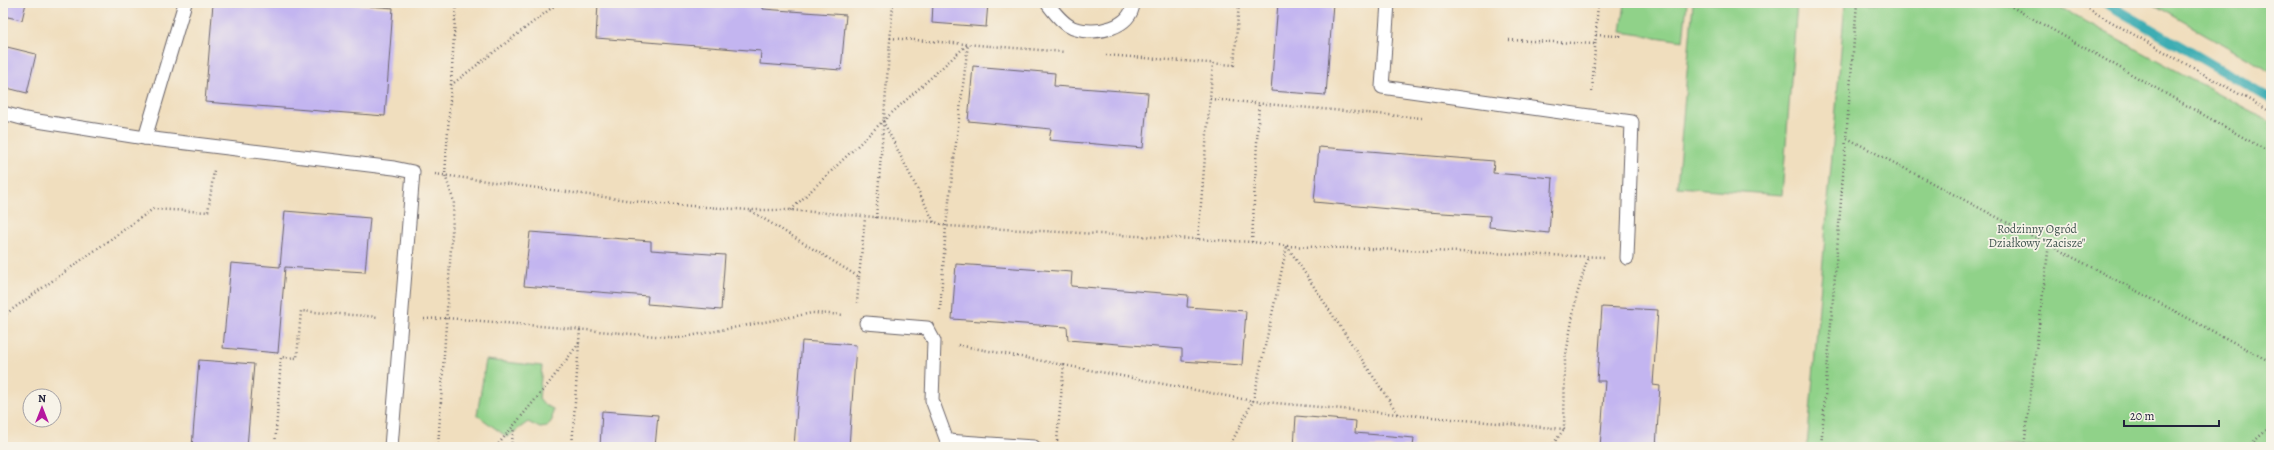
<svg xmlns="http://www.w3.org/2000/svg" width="2274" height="450" font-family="Alegreya,serif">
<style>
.green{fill:#90d289;stroke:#597a62}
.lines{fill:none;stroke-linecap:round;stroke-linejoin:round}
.stream{stroke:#3cadb3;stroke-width:10}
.building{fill:#c3b5f0}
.service-casing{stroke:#6a6469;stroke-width:15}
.path{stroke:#6a6469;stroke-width:2.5;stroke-dasharray:1 3;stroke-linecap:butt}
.service{stroke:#fff;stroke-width:13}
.labels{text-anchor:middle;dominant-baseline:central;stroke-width:3.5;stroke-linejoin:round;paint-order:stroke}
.park-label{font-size:12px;fill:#435752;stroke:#f7f3e8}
</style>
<rect width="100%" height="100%" fill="#f7f3e8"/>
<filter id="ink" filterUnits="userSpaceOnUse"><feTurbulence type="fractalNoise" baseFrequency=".025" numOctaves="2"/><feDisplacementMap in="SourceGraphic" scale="8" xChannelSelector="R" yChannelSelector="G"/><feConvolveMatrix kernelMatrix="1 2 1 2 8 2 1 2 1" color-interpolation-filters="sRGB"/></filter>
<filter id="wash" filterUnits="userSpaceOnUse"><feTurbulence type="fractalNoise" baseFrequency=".012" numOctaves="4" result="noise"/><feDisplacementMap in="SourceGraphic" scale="16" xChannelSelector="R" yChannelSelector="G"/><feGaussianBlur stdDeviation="0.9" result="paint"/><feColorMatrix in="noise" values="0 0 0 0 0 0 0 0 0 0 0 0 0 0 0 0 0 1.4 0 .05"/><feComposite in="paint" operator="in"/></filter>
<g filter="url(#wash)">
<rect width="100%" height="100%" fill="#f0debe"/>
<g class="green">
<polygon points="1625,3 1687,3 1683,41 1621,32"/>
<polygon points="1693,3 1797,3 1782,195 1677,187"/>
<polygon points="1845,3 2052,3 2271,122 2271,447 1807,447"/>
<polygon points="2151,3 2271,3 2271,72"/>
<polygon points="486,360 542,366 539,399 543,404 553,409 552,420 547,427 540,428 528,422 507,437 477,415"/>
</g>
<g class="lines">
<polyline class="stream" points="2106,3 2271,99"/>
</g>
<g id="blocks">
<g class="building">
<polygon points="3,3 26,3 22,20 3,16"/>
<polygon points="213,3 332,3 393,8 385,116 205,102"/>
<polygon points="598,3 763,3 763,9 846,15 841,70 760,64 761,51 596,38"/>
<polygon points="933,3 988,3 986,27 932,23"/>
<polygon points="1278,3 1333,3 1326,95 1271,91"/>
<polygon points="3,46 36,54 27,93 3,87"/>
<polygon points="973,66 1055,73 1054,86 1148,93 1143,148 1049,140 1051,129 968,121"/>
<polygon points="1319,147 1494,161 1493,173 1553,178 1549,233 1489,227 1490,216 1411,211 1314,202"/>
<polygon points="285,211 370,218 365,272 285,267 278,353 223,348 231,263 280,267"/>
<polygon points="530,232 651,241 651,250 725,255 721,310 647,304 648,296 524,286"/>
<polygon points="956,264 1072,272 1071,286 1188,295 1187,307 1246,311 1242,365 1182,361 1182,349 1068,340 1067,327 952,319"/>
<polygon points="1602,307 1658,310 1653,385 1660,386 1656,447 1600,447 1605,381 1597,381"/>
<polygon points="802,341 856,345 849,447 794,447"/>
<polygon points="199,360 254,364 247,447 192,447"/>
<polygon points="602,411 658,415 655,447 600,447"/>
<polygon points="1296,416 1356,421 1355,433 1414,438 1413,447 1294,447"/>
</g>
</g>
</g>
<g filter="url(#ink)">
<use href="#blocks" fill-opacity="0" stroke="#6a6469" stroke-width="1"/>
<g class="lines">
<defs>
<g id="service">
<path d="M1047 3C1054 12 1064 26 1076 29 1096 35 1132 28 1133 3"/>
<polyline points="1388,3 1382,87 1632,122 1627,258"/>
<polyline points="3,113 25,119 145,138 394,168 413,172 391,447"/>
<polyline points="145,138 185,3"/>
<polyline points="866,323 927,328 934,341 932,400 947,441"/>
<polyline points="947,447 947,441 1034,447"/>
</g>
</defs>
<use href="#service" class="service-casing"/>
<g class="path">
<polyline points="2005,3 2271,153"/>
<polyline points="2078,3 2271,112"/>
<polyline points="1596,35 1620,36 1621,32"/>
<polyline points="890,38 1065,52"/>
<polyline points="1509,40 1596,44"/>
<polyline points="1106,55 1234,65 1239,3"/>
<polyline points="451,85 456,3"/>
<polyline points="1592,92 1598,3"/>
<polyline points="1210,99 1422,118"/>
<polyline points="883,121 934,222"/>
<polyline points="1847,138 2271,362"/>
<polyline points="435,174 648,203 750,210 790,210 935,222 946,226 1252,242 1287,246 1604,257"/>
<polyline points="791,210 883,121 968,44"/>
<polyline points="751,211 859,277 857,303"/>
<polyline points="876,218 893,3"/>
<polyline points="1198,239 1213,63"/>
<polyline points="1252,242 1259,103"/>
<polyline points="1287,246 1398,414"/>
<polyline points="859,277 865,218"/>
<polyline points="940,310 946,226 968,44"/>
<polyline points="3,316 153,209 208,212 214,170"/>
<polyline points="424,319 447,318 679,338 812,313 844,315"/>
<polyline points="958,345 1253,401 1564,429 1565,360 1576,298 1588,257"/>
<polyline points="1057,441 1064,364"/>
<polyline points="275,447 281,357 297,358 301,311 379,317"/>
<polyline points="438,447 454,202 445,175 451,85 558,3"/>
<polyline points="496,447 549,383 579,343"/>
<polyline points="511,447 514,428"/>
<polyline points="572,447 580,328"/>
<polyline points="1229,447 1253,401 1287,246"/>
<polyline points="1551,447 1564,429"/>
<polyline points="1821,447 1857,3"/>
<polyline points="2024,447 2049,244"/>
<polyline points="2248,447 2271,426"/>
</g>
<use href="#service" class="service"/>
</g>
</g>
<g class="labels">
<g class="park-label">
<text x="2037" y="229">Rodzinny Ogród<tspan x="2037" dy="14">Działkowy "Zacisze"</tspan></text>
</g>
</g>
<rect width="2274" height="450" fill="none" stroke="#f7f3e8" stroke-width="16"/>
<g transform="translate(42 408)"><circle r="19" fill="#f7f3e8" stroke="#a29fa3"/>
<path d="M0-3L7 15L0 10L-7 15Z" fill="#b5179e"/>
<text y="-6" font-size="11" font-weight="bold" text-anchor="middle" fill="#22223b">N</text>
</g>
<path d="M2124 420v6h95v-6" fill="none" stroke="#22223b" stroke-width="2"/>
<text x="2130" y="420" font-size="12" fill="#22223b" stroke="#f7f3e8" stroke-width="3" paint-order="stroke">20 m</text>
</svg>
